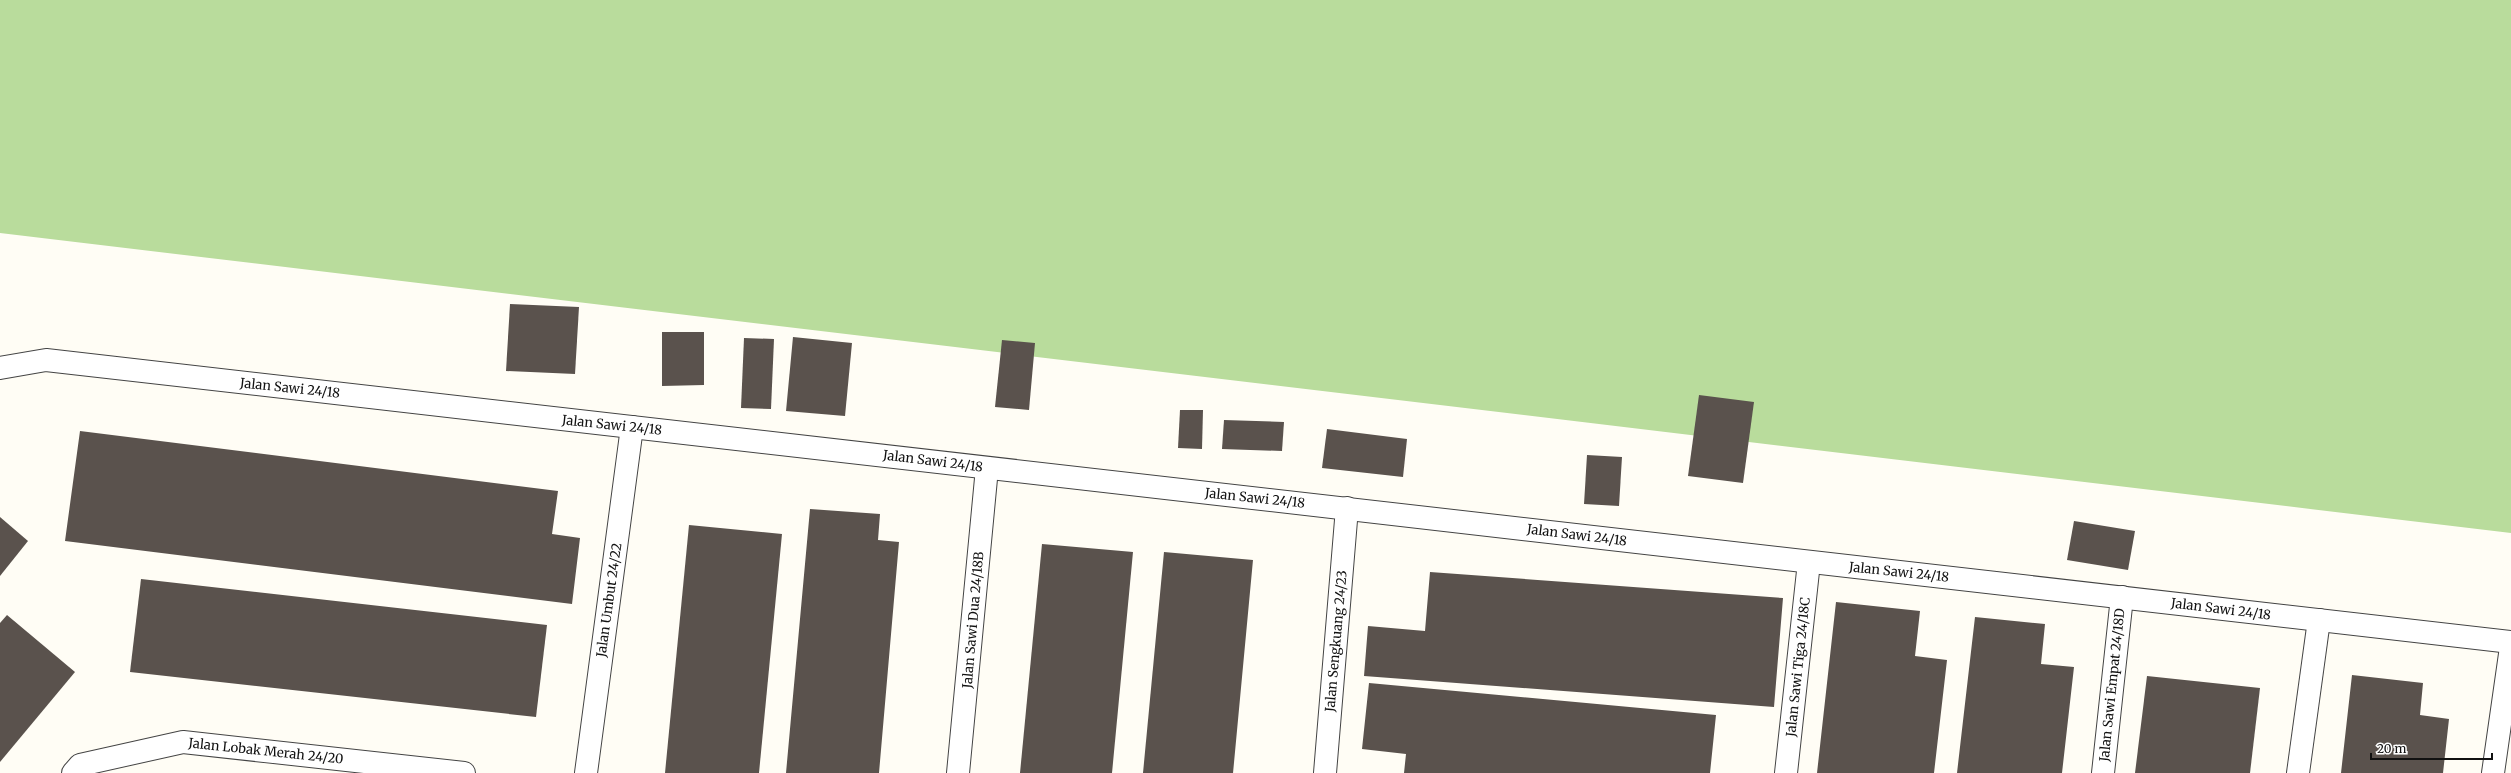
<svg xmlns="http://www.w3.org/2000/svg" width="2511" height="773" font-family="Merriweather,serif">
<style>
.forest{fill:#b9dc9c}
.building{fill:#5a524d}
.lines{fill:none;stroke-linecap:round;stroke-linejoin:round}
.minor-casing{stroke:#444;stroke-width:24}
.minor{stroke:#fff;stroke-width:22}
.labels{text-anchor:middle;dominant-baseline:central;stroke-width:4;stroke-linejoin:round;paint-order:stroke}
.street-label{font-size:13px;fill:#111;stroke:#fff}
</style>
<rect width="100%" height="100%" fill="#fffdf5"/>
<polygon class="forest" points="0,0 2511,0 2511,533 0,233"/>
<g class="building">
<polygon points="510,304 579,307 575,374 506,371"/>
<polygon points="662,332 704,332 704,385 662,386"/>
<polygon points="793,337 852,343 845,416 786,411"/>
<polygon points="744,338 774,339 771,409 741,408"/>
<polygon points="1002,340 1035,343 1029,410 995,407"/>
<polygon points="1699,395 1754,402 1743,483 1688,476"/>
<polygon points="1180,410 1203,410 1202,449 1178,448"/>
<polygon points="1224,420 1284,422 1282,451 1222,449"/>
<polygon points="1327,429 1407,439 1403,477 1322,468"/>
<polygon points="80,431 558,491 552,534 580,538 572,604 65,541"/>
<polygon points="1587,455 1622,457 1619,506 1584,504"/>
<polygon points="810,509 880,514 878,540 899,542 879,773 786,773"/>
<polygon points="0,517 28,541 0,576"/>
<polygon points="2074,521 2135,531 2128,570 2067,560"/>
<polygon points="689,525 782,534 759,773 665,773"/>
<polygon points="1042,544 1133,552 1112,773 1020,773"/>
<polygon points="1164,552 1253,560 1233,773 1143,773"/>
<polygon points="1430,572 1783,598 1774,707 1364,676 1368,626 1425,631"/>
<polygon points="141,579 547,625 536,717 130,672"/>
<polygon points="1836,602 1920,611 1915,656 1947,660 1934,773 1817,773"/>
<polygon points="7,615 75,672 0,762 0,623"/>
<polygon points="1975,617 2045,624 2041,664 2074,667 2062,773 1957,773"/>
<polygon points="2352,675 2423,683 2420,715 2449,719 2443,773 2341,773"/>
<polygon points="2147,676 2260,688 2250,773 2135,773"/>
<polygon points="1369,683 1716,715 1710,773 1404,773 1406,754 1362,749"/>
</g>
<g class="lines">
<defs>
<g id="minor">
<polyline points="0,368 46,360 2511,642"/>
<polyline points="73,773 80,765 183,742 464,773"/>
<polyline points="586,773 632,427"/>
<polyline points="958,773 987,468"/>
<polyline points="1325,773 1347,508"/>
<polyline points="1786,773 1809,562"/>
<polyline points="2103,773 2122,597"/>
<polyline points="2298,773 2319,620"/>
<polyline points="2493,773 2511,647"/>
</g>
</defs>
<use href="#minor" class="minor-casing"/>
<use href="#minor" class="minor"/>
</g>
<g class="labels">
<g class="street-label">
<text transform="translate(290 388) rotate(6)">Jalan Sawi 24/18</text>
<text transform="translate(612 425) rotate(6)">Jalan Sawi 24/18</text>
<text transform="translate(933 461) rotate(7)">Jalan Sawi 24/18</text>
<text transform="translate(1255 498) rotate(6)">Jalan Sawi 24/18</text>
<text transform="translate(1577 535) rotate(7)">Jalan Sawi 24/18</text>
<text transform="translate(1899 572) rotate(6)">Jalan Sawi 24/18</text>
<text transform="translate(609 600) rotate(-82)">Jalan Umbut 24/22</text>
<text transform="translate(2221 609) rotate(7)">Jalan Sawi 24/18</text>
<text transform="translate(973 620) rotate(-85)">Jalan Sawi Dua 24/18B</text>
<text transform="translate(1336 641) rotate(-85)">Jalan Sengkuang 24/23</text>
<text transform="translate(1798 667) rotate(-84)">Jalan Sawi Tiga 24/18C</text>
<text transform="translate(2112 685) rotate(-84)">Jalan Sawi Empat 24/18D</text>
<text transform="translate(266 751) rotate(6)">Jalan Lobak Merah 24/20</text>
</g>
</g>
<path d="M2371 753v6h121v-6" fill="none" stroke="#111111" stroke-width="2"/>
<text x="2377" y="753" font-size="12" fill="#111111" stroke="#ffffff" stroke-width="3" paint-order="stroke">20 m</text>
</svg>
